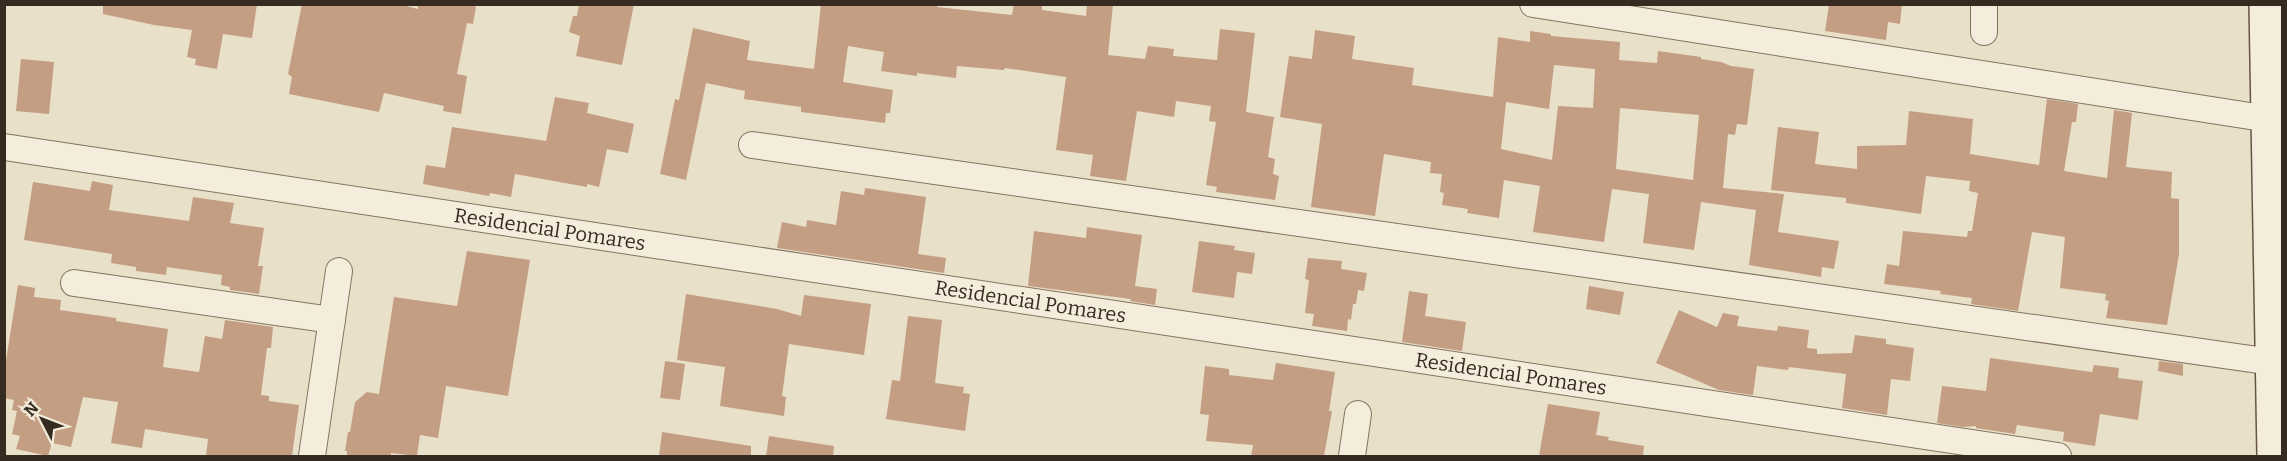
<svg xmlns="http://www.w3.org/2000/svg" width="2287" height="461" font-family="Bitter,serif">
<style>
.building{fill:#c39e83;fill-rule:evenodd}
.lines{fill:none;stroke-linecap:round;stroke-linejoin:round}
.street-casing{stroke:#847360;stroke-width:28}
.secondary-casing{stroke:#665443;stroke-width:36}
.street{stroke:#f5eddb;stroke-width:26}
.secondary{stroke:#f5eddb;stroke-width:33}
.labels{text-anchor:middle;dominant-baseline:central;stroke-width:6;stroke-linejoin:round;paint-order:stroke}
.street-label{font-size:20px;fill:#362b21;stroke:#f2ead8}
</style>
<rect width="100%" height="100%" fill="#e9e0c9"/>
<g class="building">
<polygon points="103,4 257,4 252,38 223,34 217,69 195,65 196,59 187,57 192,30 154,25 103,14"/>
<polygon points="302,4 398,4 418,9 418,4 471,4 476,7 473,24 467,23 457,74 467,76 461,114 443,111 444,106 384,93 379,112 289,94 292,77 288,74"/>
<polygon points="579,4 634,4 622,65 576,56 580,36 569,32 573,16 577,16"/>
<polygon points="821,4 937,4 937,7 1012,15 1014,4 1031,4 1042,6 1042,10 1086,16 1087,4 1113,4 1108,55 1145,59 1148,46 1174,49 1173,56 1217,60 1220,29 1255,33 1246,112 1274,117 1268,157 1275,159 1273,174 1279,176 1275,200 1216,192 1217,187 1206,185 1216,122 1209,121 1211,106 1176,101 1174,117 1137,111 1126,181 1090,176 1093,155 1056,150 1066,77 1005,68 1004,70 957,66 956,78 917,73 917,76 881,71 884,52 848,46 843,82 893,90 890,113 886,113 885,123 801,112 801,107 744,99 745,91 706,83 686,180 660,174 675,99 679,100 693,28 750,41 747,60 814,69"/>
<polygon points="1841,4 1902,4 1900,24 1888,22 1886,40 1825,31 1829,5 1841,6"/>
<path d="M1315 30 1355 36 1352 59 1414 68 1412 85 1493 97 1498 37 1530 42V31L1551 34V36L1620 42 1619 60 1657 63 1658 51 1701 57V59L1721 62 1731 66 1754 69 1747 125 1737 124 1735 135 1728 134 1723 188 1784 194 1778 232 1839 241 1834 269 1822 267 1821 277 1749 265 1756 210 1701 202 1694 250 1643 243 1649 194 1612 189 1604 242 1533 232 1540 186 1504 180 1499 218 1467 213 1468 209 1442 205 1444 193 1440 192 1442 174 1430 173 1431 162 1384 154 1375 216 1311 207 1322 124 1280 117 1289 56 1312 59ZM1554 65 1595 69 1593 108 1558 106 1552 160 1501 149 1506 102 1549 109ZM1620 108 1699 115 1693 180 1616 169Z"/>
<polygon points="21,59 54,62 49,114 16,111"/>
<polygon points="555,97 589,103 587,113 634,124 628,153 607,149 599,187 587,184 587,187 515,174 511,197 490,193 489,196 423,184 426,165 445,168 452,127 546,141"/>
<polygon points="2047,99 2078,104 2076,122 2072,122 2064,171 2107,178 2114,110 2132,113 2126,167 2172,172 2171,198 2179,199 2179,254 2167,325 2106,318 2109,301 2105,300 2106,294 2060,288 2065,237 2032,232 2018,311 1971,304 1972,298 1940,294 1941,291 1884,284 1887,264 1899,266 1903,231 1967,237 1968,231 1972,231 1978,193 1969,191 1970,181 1926,176 1921,214 1846,203 1846,198 1771,190 1778,127 1819,132 1815,164 1857,169 1857,146 1906,145 1909,111 1973,119 1970,154 2039,165"/>
<polygon points="92,181 113,185 109,210 189,221 193,197 234,203 230,223 264,228 258,266 263,266 259,294 230,290 230,287 221,285 222,275 167,267 166,275 136,271 136,267 111,263 112,254 24,240 33,182 90,191"/>
<polygon points="865,188 926,197 918,254 946,258 944,273 777,248 782,222 806,227 807,220 836,225 841,191 864,195"/>
<polygon points="1087,227 1142,235 1135,286 1157,289 1155,305 1130,301 1131,299 1028,286 1034,231 1086,238"/>
<polygon points="1199,241 1235,246 1234,250 1255,253 1252,274 1237,272 1234,298 1192,292"/>
<polygon points="467,251 530,260 508,396 446,386 438,438 420,435 417,456 391,453 391,456 347,456 347,451 345,451 348,432 350,432 355,402 367,392 379,394 394,297 457,306"/>
<polygon points="1308,258 1342,261 1341,269 1367,273 1364,291 1358,290 1356,304 1353,304 1351,320 1348,319 1347,331 1312,326 1314,314 1305,313 1309,280 1305,279"/>
<polygon points="18,285 35,288 34,297 61,300 60,310 116,318 116,321 168,329 163,367 199,372 205,336 222,339 225,320 273,327 271,348 267,348 261,395 269,396 269,401 299,405 292,456 206,456 208,439 145,429 142,448 111,443 118,402 83,397 71,447 52,443 48,456 16,449 20,436 12,434 17,411 12,410 14,400 4,398 4,373"/>
<polygon points="1589,286 1624,292 1620,315 1586,309"/>
<polygon points="1409,291 1428,294 1425,316 1466,322 1462,351 1402,342"/>
<polygon points="686,294 777,309 801,316 804,295 871,304 864,355 789,344 782,396 786,397 784,416 720,406 725,367 677,360"/>
<polygon points="1679,310 1717,327 1723,313 1739,316 1737,326 1777,331 1778,326 1809,330 1807,348 1817,349 1817,354 1852,353 1855,335 1886,339 1886,344 1914,348 1910,381 1891,379 1887,415 1842,408 1846,374 1789,367 1788,370 1757,366 1753,395 1719,390 1656,363"/>
<polygon points="908,316 942,320 935,383 964,387 963,393 970,394 965,431 886,419 892,380 900,381"/>
<polygon points="1990,358 2092,372 2094,365 2119,368 2118,378 2143,381 2138,420 2100,414 2095,446 2063,441 2064,432 2017,425 2015,434 1976,428 1976,426 1963,427 1937,423 1942,386 1986,391"/>
<polygon points="665,361 685,364 680,400 660,398"/>
<polygon points="2159,361 2183,364 2183,376 2158,371"/>
<polygon points="1276,363 1335,372 1329,411 1332,411 1324,456 1251,456 1253,445 1206,441 1209,415 1200,414 1205,366 1229,369 1229,375 1273,380"/>
<polygon points="1548,404 1600,412 1596,435 1609,437 1608,440 1644,446 1643,456 1539,456"/>
<polygon points="662,432 751,446 751,456 659,456"/>
<polygon points="769,436 834,446 833,456 766,456"/>
</g>
<g class="lines">
<defs>
<g id="street">
<polyline points="1533,4 2269,119"/>
<polyline points="1984,4 1984,32"/>
<polyline points="752,145 2272,362"/>
<path id="s1" d="M4 147 2058 456"/>
<polyline points="74,283 332,320"/>
<polyline points="312,456 339,271"/>
<polyline points="1352,456 1358,414"/>
</g>
<polyline id="secondary" points="2266,4 2274,456"/>
</defs>
<use href="#street" class="street-casing"/>
<use href="#secondary" class="secondary-casing"/>
<use href="#street" class="street"/>
<use href="#secondary" class="secondary"/>
</g>
<g class="labels">
<g class="street-label">
<text stroke="none"><textPath href="#s1" startOffset="552">Residencial Pomares</textPath></text>
<text stroke="none"><textPath href="#s1" startOffset="1038">Residencial Pomares</textPath></text>
<text stroke="none"><textPath href="#s1" startOffset="1524">Residencial Pomares</textPath></text>
</g>
</g>
<rect width="2287" height="461" fill="none" stroke="#362b21" stroke-width="12"/>
<g transform="translate(42 419) rotate(312)" stroke="#f2ead8" stroke-width="4.5" paint-order="stroke">
<path d="M0-4.5L10 22L0 15L-10 22Z" fill="#362b21"/>
<text y="-9" font-size="16" font-weight="bold" text-anchor="middle" fill="#362b21">N</text>
</g>
</svg>
